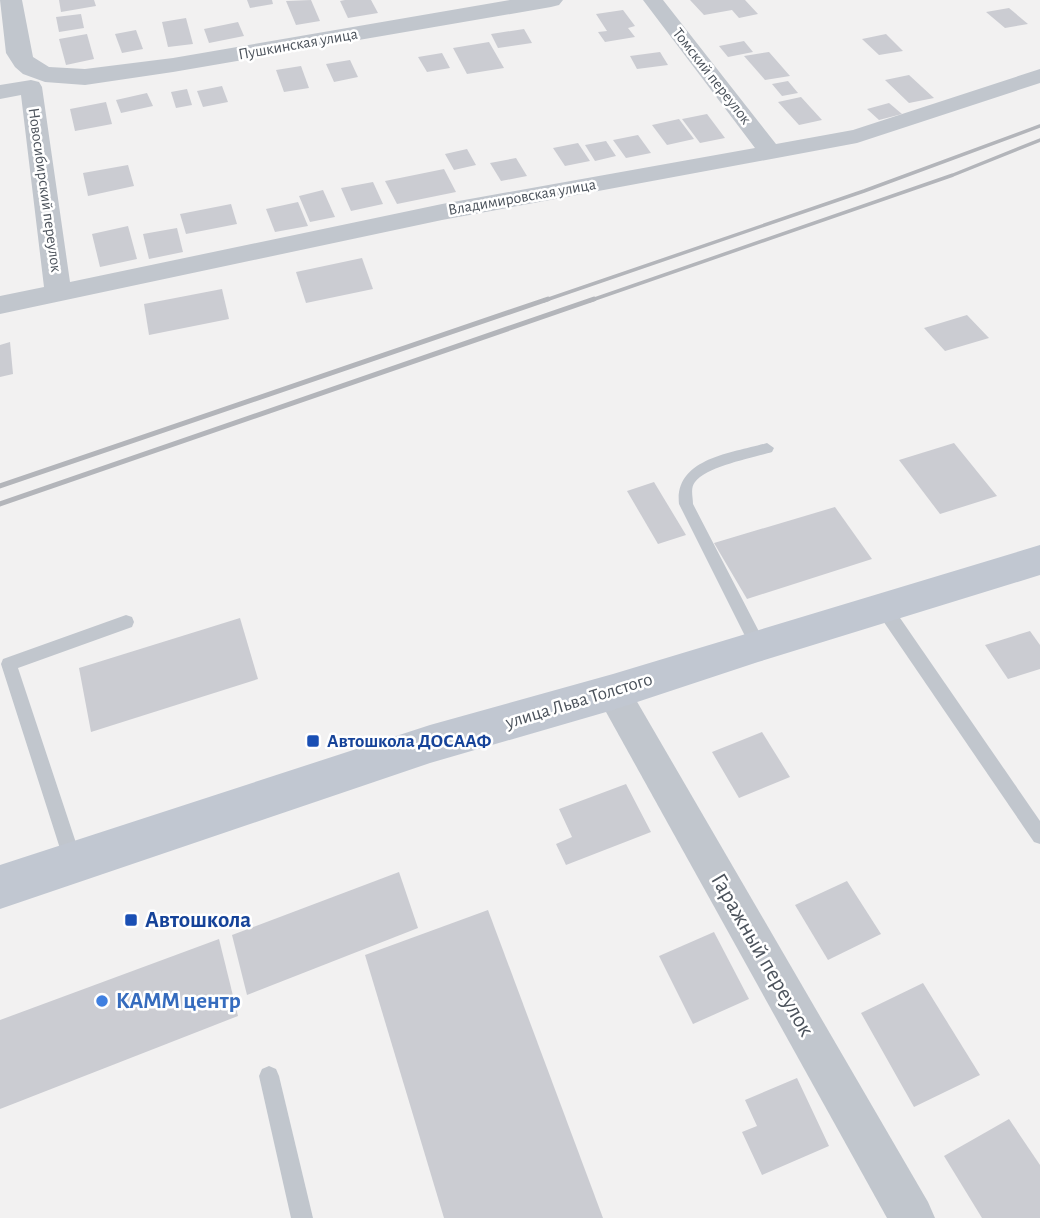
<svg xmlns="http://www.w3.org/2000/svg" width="1040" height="1218" font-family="'Alegreya Sans',sans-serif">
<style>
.building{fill:#cbccd2}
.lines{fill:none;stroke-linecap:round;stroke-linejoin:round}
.service{fill:#c1c6cd;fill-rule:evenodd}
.minor{fill:#c1c6cd;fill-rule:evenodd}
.tertiary{fill:#c1c6cd;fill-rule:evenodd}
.secondary{fill:#c1c7d1;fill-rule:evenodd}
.rail-far1{stroke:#b3b5ba;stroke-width:3.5}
.rail{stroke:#b3b5ba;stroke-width:5}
.transit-dot{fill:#1a4fb4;stroke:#fff;stroke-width:2.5}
.shop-dot{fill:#3f7fe0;stroke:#fff;stroke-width:2.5}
.labels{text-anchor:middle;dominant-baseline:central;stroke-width:5;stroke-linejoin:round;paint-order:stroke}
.far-street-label{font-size:16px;fill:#4b525b;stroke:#fff}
.street-label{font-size:19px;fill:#4b525b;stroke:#fff}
.transit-label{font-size:19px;font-weight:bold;fill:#164399;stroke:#fff;text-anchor:start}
.near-transit-label{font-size:23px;font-weight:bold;fill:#164399;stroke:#fff;text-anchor:start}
.near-street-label{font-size:23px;fill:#4b525b;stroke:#fff}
.near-shop-label{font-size:23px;font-weight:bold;fill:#366cbe;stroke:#fff;text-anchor:start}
</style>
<rect width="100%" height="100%" fill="#f2f1f1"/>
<g class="building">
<polygon points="59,0 94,0 96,6 61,12"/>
<polygon points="247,0 272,0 273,4 250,8"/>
<polygon points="311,0 320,21 296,25 286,1"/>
<polygon points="345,0 371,0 378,13 348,18 340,1"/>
<polygon points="690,0 745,0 758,14 739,18 732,10 704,15"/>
<polygon points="1009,8 1028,24 1005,28 986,12"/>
<polygon points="623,10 635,26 628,28 635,37 605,42 598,32 607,31 596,14"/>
<polygon points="81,14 84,28 59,32 56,17"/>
<polygon points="186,18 193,44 168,47 162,22"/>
<polygon points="238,22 244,36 209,43 204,29"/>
<polygon points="524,29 532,43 498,48 491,34"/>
<polygon points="136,30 143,49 122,53 115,34"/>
<polygon points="87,34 94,59 66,65 59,39"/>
<polygon points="886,34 903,51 879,55 862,39"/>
<polygon points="744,41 753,52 728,57 719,46"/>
<polygon points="489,42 504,68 467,74 453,48"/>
<polygon points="660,52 668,65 637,69 630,56"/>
<polygon points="769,52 790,76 765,80 744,56"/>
<polygon points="442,53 450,68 427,72 418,57"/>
<polygon points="350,60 358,77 334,82 326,64"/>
<polygon points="301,66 309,88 284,92 276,70"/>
<polygon points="909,75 934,98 909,103 885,80"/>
<polygon points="788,81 798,93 782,96 772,84"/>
<polygon points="222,86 228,102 203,107 197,91"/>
<polygon points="187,89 192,105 176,108 171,92"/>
<polygon points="147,93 153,106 121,113 116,100"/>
<polygon points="801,97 822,120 799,125 778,102"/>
<polygon points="106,102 112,124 75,131 70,109"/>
<polygon points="889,103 902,114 879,120 867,109"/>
<polygon points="707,114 725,138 700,143 682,119"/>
<polygon points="679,119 694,139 667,145 652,125"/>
<polygon points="638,135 651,153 626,158 613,140"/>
<polygon points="606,141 616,156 595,161 585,145"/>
<polygon points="578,143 590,161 565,166 553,148"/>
<polygon points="467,149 476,165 454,170 445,154"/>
<polygon points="516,158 527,176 501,181 490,163"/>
<polygon points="128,165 134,186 88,196 83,173"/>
<polygon points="444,169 456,192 397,204 385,181"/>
<polygon points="373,182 383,204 351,211 341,188"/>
<polygon points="323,190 335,217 310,222 299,196"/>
<polygon points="298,202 308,226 275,232 266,209"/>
<polygon points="231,204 237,224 186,234 180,214"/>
<polygon points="128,226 137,259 100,267 92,234"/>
<polygon points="177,228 183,252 149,259 143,234"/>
<polygon points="362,258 373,289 306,303 296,272"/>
<polygon points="222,289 229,319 149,335 144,304"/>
<polygon points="967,315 989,338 945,351 924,328"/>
<polygon points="10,342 13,374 0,377 0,345"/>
<polygon points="954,443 997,496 940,514 899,460"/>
<polygon points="654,482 686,535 658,544 627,491"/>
<polygon points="835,507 872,559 747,599 714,543"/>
<polygon points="240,618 258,679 91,732 79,668"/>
<polygon points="1030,631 1040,645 1040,669 1008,679 985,645"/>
<polygon points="762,732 790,777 739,798 712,752"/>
<polygon points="626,784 651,832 566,865 556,844 572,837 559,809"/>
<polygon points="399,872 418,928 247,995 232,935"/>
<polygon points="847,881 881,934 828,960 795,905"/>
<polygon points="488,910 603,1218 444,1218 365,955"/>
<polygon points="714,932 749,999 693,1024 659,956"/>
<polygon points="219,939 238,1016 0,1109 0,1020"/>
<polygon points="923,983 980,1075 914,1107 861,1013"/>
<polygon points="797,1078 829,1146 762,1175 742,1132 757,1126 745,1100"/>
<polygon points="1009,1119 1040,1165 1040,1218 982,1218 944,1156"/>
</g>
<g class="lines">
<g class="service">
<path d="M767 443 774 448 772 452C753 458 707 466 695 482 690 488 693 497 693 504L766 645 764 650 758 652 752 650 679 504C674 458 733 453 767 443Z"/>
<polygon points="883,601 889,602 1040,821 1040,844 1034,842 877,612 875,607 877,602"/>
<polygon points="126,615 132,617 134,622 132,627 18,668 82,861 79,867 73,870 67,867 64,861 1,664 3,659"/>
<polygon points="269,1066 276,1069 279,1076 313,1218 291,1218 259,1076 262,1069"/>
</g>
<g class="minor">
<polygon points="643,0 663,0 776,144 853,130 1040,69 1040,83 857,143 442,220 0,314 0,296 44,287 21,95 0,99 0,85 31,80 39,82 42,87 70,282 442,204 755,148"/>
<polygon points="613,677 625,681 928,1202 935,1218 887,1218 601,703 595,692 601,681"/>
</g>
<polygon class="tertiary" points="0,0 22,0 33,57 49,67 85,69 173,58 510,0 563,0 559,5 551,7 173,72 85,85 45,82 23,74 15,67 6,53"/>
<polygon class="secondary" points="1040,545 1040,575 758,662 613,710 430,763 0,909 0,865 430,725 613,674"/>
<g class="rail-far1">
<polyline points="543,301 864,191 1040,126"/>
<polyline points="589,301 953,175 1040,140"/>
</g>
<g class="rail">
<polyline points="0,486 548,299"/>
<polyline points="0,504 594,299"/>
</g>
</g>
<g class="transit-dot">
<rect x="306" y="734" width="14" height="14" rx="3.5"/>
<rect x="124" y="913" width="14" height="14" rx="3.5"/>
</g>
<circle class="shop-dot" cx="102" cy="1001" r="7"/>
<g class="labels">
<g class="far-street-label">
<text transform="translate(298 44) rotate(-10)">Пушкинская улица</text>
<text transform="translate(712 76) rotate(52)">Томский переулок</text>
<text transform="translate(45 190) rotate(82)">Новосибирский переулок</text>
<text transform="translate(522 197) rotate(-10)">Владимировская улица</text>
</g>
<g class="street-label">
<text transform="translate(579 701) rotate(-17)">улица Льва Толстого</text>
</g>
<g class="transit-label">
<text x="327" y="741">Автошкола ДОСААФ</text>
</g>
<g class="near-transit-label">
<text x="145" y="920">Автошкола</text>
</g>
<g class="near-street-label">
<text transform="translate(762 955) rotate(60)">Гаражный переулок</text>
</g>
<g class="near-shop-label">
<text x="116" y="1001">KAMM центр</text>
</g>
</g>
</svg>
